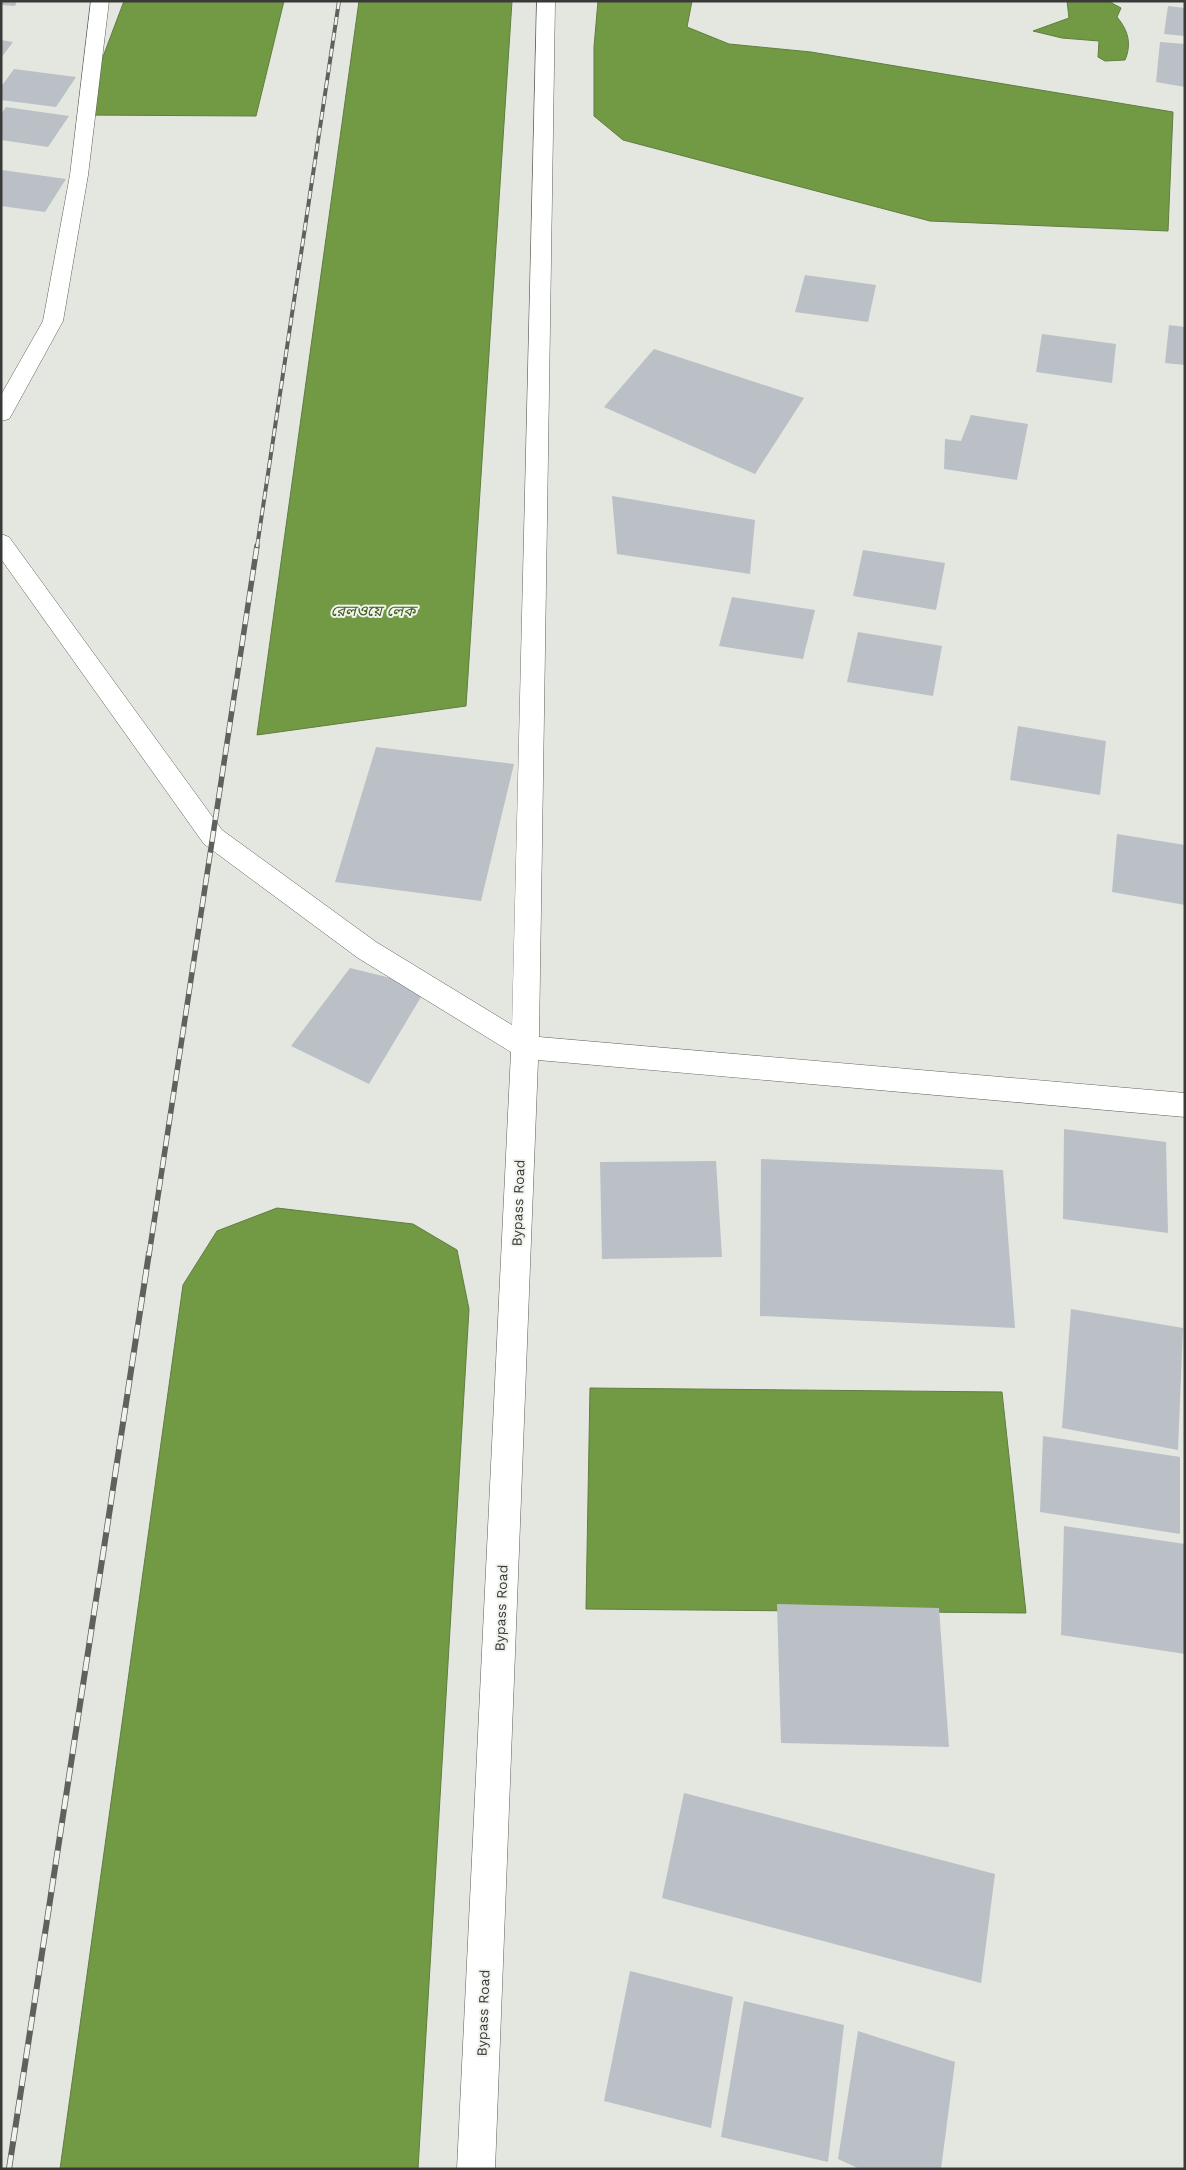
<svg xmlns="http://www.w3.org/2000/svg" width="1186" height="2170" font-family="'Work Sans','Noto Sans Bengali',sans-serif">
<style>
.water{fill:#729a44;stroke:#617d40}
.building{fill:#bbc0c6}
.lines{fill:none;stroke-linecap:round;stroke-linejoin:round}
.minor-casing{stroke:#5d605a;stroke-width:1}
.minor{fill:#fff;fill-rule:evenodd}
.rail-far2-casing{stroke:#5f615d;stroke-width:4}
.rail-far1-casing{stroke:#5f615d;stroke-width:5.5}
.rail-casing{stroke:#5f615d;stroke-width:6}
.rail-far2{stroke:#f0f4ed;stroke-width:2.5;stroke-dasharray:8;stroke-linecap:butt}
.rail-far1{stroke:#f0f4ed;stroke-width:4;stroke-dasharray:11;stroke-linecap:butt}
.rail{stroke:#f0f4ed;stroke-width:4.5;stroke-dasharray:14;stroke-linecap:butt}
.labels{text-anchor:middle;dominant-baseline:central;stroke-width:4;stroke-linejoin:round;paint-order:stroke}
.street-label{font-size:14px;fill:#393a38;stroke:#f0f4ed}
.water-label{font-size:15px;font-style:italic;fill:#425d22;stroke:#f0f4ed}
</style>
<rect width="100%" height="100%" fill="#e3e7e0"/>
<g class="water">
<polygon points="124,1 284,1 256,116 81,115"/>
<polygon points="359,1 512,1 466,706 257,735"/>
<polygon points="598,1 692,1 687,27 729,44 811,52 1173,112 1168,231 930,221 623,140 594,116 594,47"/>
<path d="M1067 1H1108L1121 8 1117 17C1128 30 1132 44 1125 60L1105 61 1098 57 1099 41 1062 38 1033 31 1069 18Z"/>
<polygon points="277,1208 413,1224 457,1250 469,1309 418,2169 60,2169 183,1285 217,1231"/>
<polygon points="590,1388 1002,1392 1026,1613 586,1609"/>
</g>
<g class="building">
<polygon points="1,1 17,1 15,6 1,5"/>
<polygon points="1168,6 1185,8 1185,36 1164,34"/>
<polygon points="1,40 13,42 1,58"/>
<polygon points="1160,42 1185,44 1185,87 1156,82"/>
<polygon points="14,69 76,77 56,107 1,100 1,87"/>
<polygon points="6,107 69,116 48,147 1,140 1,114"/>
<polygon points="2,170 66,179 45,212 1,206"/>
<polygon points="805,275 876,285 868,322 795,312"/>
<polygon points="1169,325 1185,327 1185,365 1165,363"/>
<polygon points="1042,334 1116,344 1112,383 1036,372"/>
<polygon points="654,349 804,398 755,474 604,407"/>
<polygon points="971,415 1028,424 1017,480 944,469 945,439 961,441"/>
<polygon points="612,496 755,520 750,574 617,554"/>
<polygon points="863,550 945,563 936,610 853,596"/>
<polygon points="732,597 815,610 803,659 719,646"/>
<polygon points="858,632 942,646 933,696 847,682"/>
<polygon points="1018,726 1106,741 1100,795 1010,780"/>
<polygon points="376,747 514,764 481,901 335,882"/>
<polygon points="1117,834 1185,845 1185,905 1112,892"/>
<polygon points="350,968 427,987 369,1084 291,1046"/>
<polygon points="1064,1129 1166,1142 1168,1233 1063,1219"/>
<polygon points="761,1159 1003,1170 1015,1328 760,1316"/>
<polygon points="716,1161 722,1257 602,1259 600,1162"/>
<polygon points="1071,1309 1183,1328 1178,1450 1062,1428"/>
<polygon points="1043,1436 1180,1457 1180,1534 1040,1512"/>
<polygon points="1064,1526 1185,1544 1185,1654 1061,1635"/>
<polygon points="777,1604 939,1608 949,1747 781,1743"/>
<polygon points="684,1793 995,1874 981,1983 662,1898"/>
<polygon points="630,1971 733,1997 711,2128 604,2101"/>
<polygon points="744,2001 844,2025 828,2162 721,2137"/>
<polygon points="858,2031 955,2062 941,2169 860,2169 838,2159"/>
</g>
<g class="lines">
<defs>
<g id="minor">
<polygon points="91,1 109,1 88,175 63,321 12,414 9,419 1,421 1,395 43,321 70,175"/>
<polygon points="537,1 555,1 539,1037 1185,1093 1185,1117 538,1060 495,2169 457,2169 511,1052 358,958 204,844 1,559 1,534 9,537 222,830 376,942 512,1025"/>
</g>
</defs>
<use href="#minor" class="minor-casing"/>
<use href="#minor" class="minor"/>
<defs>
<polyline id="rail-far2" points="257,547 339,1"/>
<polyline id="rail-far1" points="149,1255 257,546"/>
<polyline id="rail" points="9,2169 149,1253"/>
</defs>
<use href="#rail-far2" class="rail-far2-casing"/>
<use href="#rail-far1" class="rail-far1-casing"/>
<use href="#rail" class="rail-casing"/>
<use href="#rail-far2" class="rail-far2"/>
<use href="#rail-far1" class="rail-far1"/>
<use href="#rail" class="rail"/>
</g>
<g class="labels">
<g class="street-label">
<text transform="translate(518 1203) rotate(-88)">Bypass Road</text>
<text transform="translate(501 1608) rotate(-88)">Bypass Road</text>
<text transform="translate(483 2013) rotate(-88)">Bypass Road</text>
</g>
<g class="water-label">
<text x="373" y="611">রেলওয়ে লেক</text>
</g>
</g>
<rect width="1186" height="2170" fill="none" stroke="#393a38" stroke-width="5"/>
</svg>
